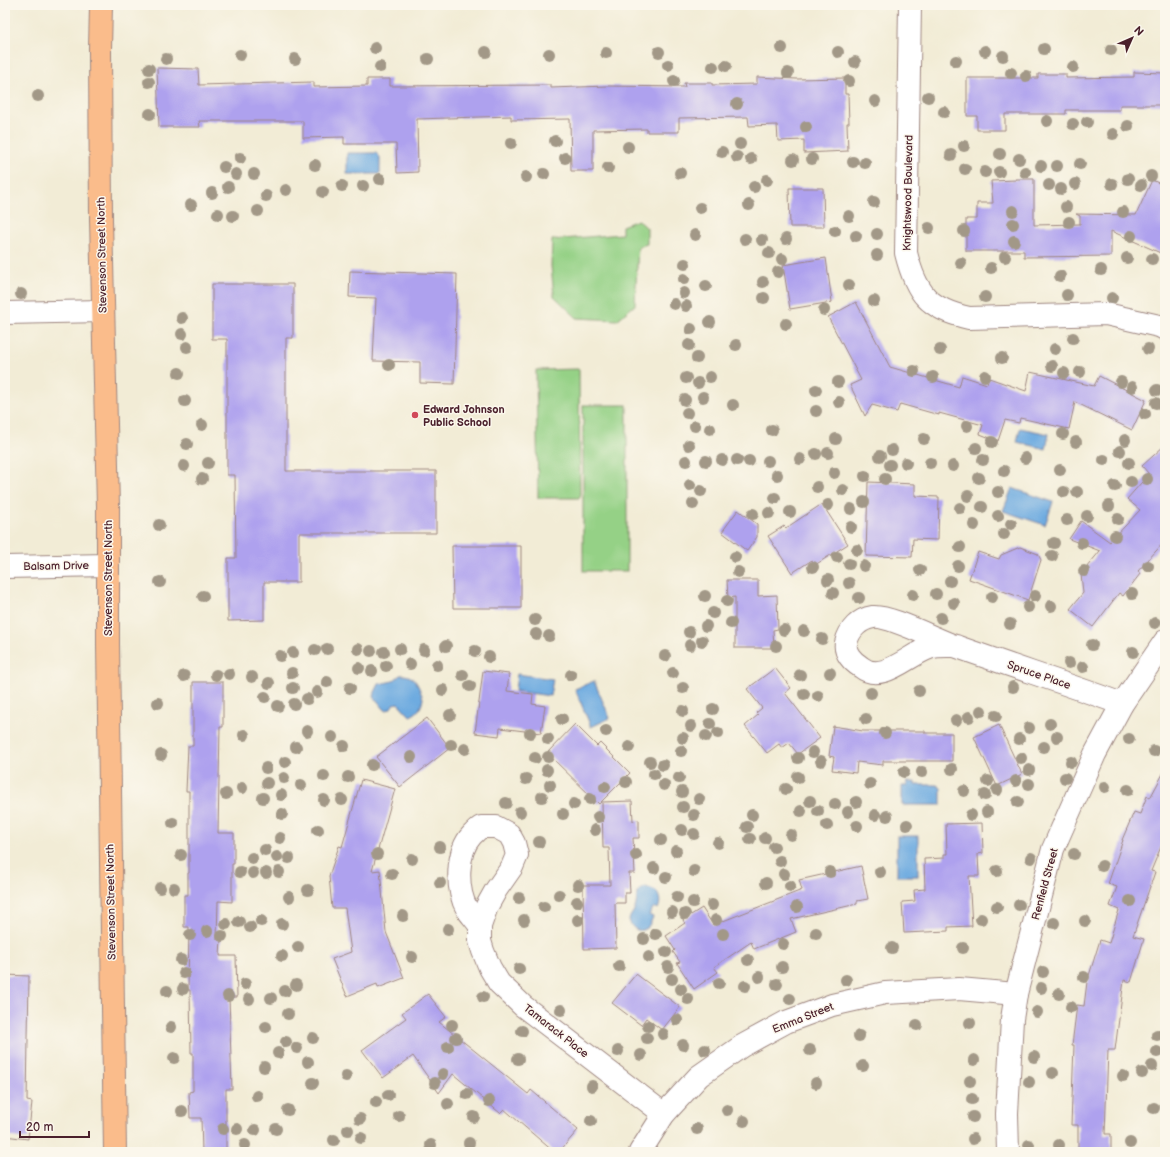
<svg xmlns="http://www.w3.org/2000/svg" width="1170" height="1157" font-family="'Balsamiq Sans',sans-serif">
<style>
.green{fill:#95d186;stroke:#707858}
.water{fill:#6eabe0;stroke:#5c6586}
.building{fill:#aea1ee}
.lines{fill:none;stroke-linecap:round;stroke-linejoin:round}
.minor-casing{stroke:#9e8680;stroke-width:24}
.major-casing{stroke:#9e8680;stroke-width:24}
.minor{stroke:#fff;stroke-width:22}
.major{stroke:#fabc8b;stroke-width:22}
.tree{fill:#a29887}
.poi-dot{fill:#d1495b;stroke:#fbf7ec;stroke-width:1.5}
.labels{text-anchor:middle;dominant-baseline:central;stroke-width:3;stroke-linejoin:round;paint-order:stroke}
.street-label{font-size:11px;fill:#4a1f2b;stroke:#fbf7ec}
.poi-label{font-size:11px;font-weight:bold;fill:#4a1f2b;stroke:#fbf7ec;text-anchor:start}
</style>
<rect width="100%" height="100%" fill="#fbf7ec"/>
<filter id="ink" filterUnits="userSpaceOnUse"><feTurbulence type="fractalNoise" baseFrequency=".025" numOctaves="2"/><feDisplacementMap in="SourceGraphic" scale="8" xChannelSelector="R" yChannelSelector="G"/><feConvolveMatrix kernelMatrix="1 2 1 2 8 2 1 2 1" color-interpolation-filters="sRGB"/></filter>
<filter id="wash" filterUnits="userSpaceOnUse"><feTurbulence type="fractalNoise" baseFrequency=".012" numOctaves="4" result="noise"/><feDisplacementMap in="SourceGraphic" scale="16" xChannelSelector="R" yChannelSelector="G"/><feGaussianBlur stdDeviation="0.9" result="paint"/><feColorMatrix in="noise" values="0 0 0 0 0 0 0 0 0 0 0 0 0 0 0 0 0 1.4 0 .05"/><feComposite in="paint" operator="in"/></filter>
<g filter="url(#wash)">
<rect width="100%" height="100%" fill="#f2ecd6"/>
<g class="green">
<polygon points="638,220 647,228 647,244 638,247 635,305 617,320 577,318 554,296 551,266 552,240 622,234 622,226"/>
<polygon points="579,369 580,498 538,498 536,370"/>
<rect x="583" y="405" width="44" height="166"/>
</g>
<g class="water">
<polygon points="347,153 376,153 380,157 380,174 347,174"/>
<polygon points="1020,428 1049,434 1046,449 1017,442"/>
<polygon points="1012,488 1053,502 1045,525 1003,511"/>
<polygon points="517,674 553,679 550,696 515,691"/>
<path d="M400 675C416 674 418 686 423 698 422 707 418 713 410 716L398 703 393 704C392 708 389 710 385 710L374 697 375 692 379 684 393 681Z"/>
<polygon points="594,681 610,718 591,727 575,689"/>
<polygon points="907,782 915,782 915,785 937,785 941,788 941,805 902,805 902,786 907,786"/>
<rect x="897" y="836" width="21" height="40"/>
<path d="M646 887 656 891C660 897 661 902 658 909L654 907 649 915 653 917C651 921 650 926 646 928 639 934 631 928 629 920 630 915 634 912 635 908 639 897 632 892 646 887Z"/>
</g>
<g id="blocks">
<g class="building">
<polygon points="157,68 198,69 199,85 314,82 314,87 367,86 367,79 390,79 390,86 551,85 551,88 607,86 685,87 684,83 712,83 712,85 757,84 757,77 797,79 845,78 845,94 848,94 849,123 847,123 848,151 804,153 804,140 778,141 777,125 749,126 748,117 679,118 679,132 647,132 647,129 593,130 593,171 571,171 570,119 511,120 511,116 417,119 418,172 397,173 396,144 344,144 344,137 303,138 303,121 199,121 200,127 159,127"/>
<polygon points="1134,72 1165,73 1165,105 1120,105 1120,110 1066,110 1066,114 1005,114 1005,130 977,130 977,116 967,116 967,78 1038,78 1038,74 1066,74 1066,78 1134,77"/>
<polygon points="1016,179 1034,179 1034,225 1080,224 1080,216 1076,214 1136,215 1152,180 1165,186 1165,255 1111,231 1111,256 1024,257 1024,251 966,251 966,219 977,219 977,203 993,203 991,181 1016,180"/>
<polygon points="789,188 823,188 824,227 790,227"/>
<polygon points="826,258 832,302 790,309 783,265"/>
<polygon points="350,271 457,274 454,384 420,383 420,362 373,361 376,298 349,297"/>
<polygon points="212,284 293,284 293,338 286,338 286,471 436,471 436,533 299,533 299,582 264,582 264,620 228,621 228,558 236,558 235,475 227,475 227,339 212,339"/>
<polygon points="856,302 890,367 959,387 962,376 987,384 989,378 1026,391 1030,372 1094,386 1099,376 1146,400 1132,430 1075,402 1069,429 1020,418 1019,423 1005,420 998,441 980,434 983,425 939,413 939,415 900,404 897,412 872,405 865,416 850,385 861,380 828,317"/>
<polygon points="1165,445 1165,541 1138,571 1140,574 1123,596 1119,593 1093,627 1070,609 1083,593 1081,574 1100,551 1069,539 1081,521 1110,542 1140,510 1127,499 1149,474 1142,466"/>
<polygon points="868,482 915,484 915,496 939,497 938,540 913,539 912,557 866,556"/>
<polygon points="822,504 848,544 815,565 812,560 792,573 768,536 784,526 786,528"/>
<polygon points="738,510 757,524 757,537 747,551 722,532"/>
<polygon points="452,546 521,546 521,608 453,608"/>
<polygon points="1020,547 1038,554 1041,560 1028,600 969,579 978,552 999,559 1001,555"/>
<polygon points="727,580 758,580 758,596 777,595 778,629 773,630 774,648 735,648 735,597 728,598"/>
<polygon points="775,668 791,688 785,693 820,738 798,754 789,743 782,748 779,744 767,753 745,726 758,715 756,713 762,708 747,689"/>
<polygon points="483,671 509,674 507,691 533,694 532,704 545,706 541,733 500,728 499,736 475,733"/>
<polygon points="193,682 223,682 223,727 220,727 218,833 234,833 234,864 232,864 232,902 218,901 217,939 221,939 220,956 236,956 237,997 229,997 232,1089 226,1089 226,1152 202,1152 201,1118 190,1118 189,1092 193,1091 193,1053 191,1053 190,990 188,990 189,927 184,927 184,895 188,895 188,873 189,873 189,791 186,791 188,746 193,746"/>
<polygon points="427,718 450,748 400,787 376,757"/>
<polygon points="575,724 597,746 600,743 630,773 599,804 547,753"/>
<polygon points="999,725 1022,774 997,786 974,737"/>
<polygon points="833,726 863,731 925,731 925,733 952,733 952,761 883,761 883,765 857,762 856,773 832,770 834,757 829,756"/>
<polygon points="1165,770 1165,837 1151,871 1155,872 1133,936 1144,939 1131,982 1124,980 1115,1050 1108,1050 1105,1134 1111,1134 1111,1152 1078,1152 1078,1125 1071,1125 1074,1045 1072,1045 1077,1005 1084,1006 1087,982 1100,940 1109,943 1119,910 1110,906 1117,887 1108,884 1123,840 1122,840 1134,812 1140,814 1147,796 1150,798"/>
<polygon points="361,780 395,789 372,871 380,870 386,932 404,978 378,988 377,984 347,996 332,959 351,952 345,908 332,908 329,876 339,846 342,847"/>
<polygon points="632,801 633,821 639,820 639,838 633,838 635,873 629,873 630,893 625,893 625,903 615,903 616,948 584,949 583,885 610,885 609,848 603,848 602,802"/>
<polygon points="982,823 983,853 978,854 979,876 969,876 972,926 948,927 948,931 904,933 902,902 915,901 914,890 925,889 924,859 944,858 944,854 947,854 946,824"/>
<polygon points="861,866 868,899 857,901 857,904 791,919 796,932 754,949 751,942 714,967 718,972 694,989 677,963 680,962 673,952 675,950 666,936 685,923 683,920 702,908 713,925 802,890 799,880"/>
<polygon points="636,974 680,1007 662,1030 646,1018 641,1025 612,1003"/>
<polygon points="5,975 29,976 27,1101 32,1102 28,1139 5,1136"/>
<polygon points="428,994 446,1017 439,1022 528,1094 531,1090 578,1130 559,1152 554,1152 504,1109 500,1113 453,1074 439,1093 413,1056 383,1078 362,1050 406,1018 402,1013"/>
</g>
</g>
</g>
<g filter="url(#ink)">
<use href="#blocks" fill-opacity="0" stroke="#9e8680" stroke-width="1"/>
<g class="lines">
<defs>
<g id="minor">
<path d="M910 5 906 253C916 293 928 309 969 318L1106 314 1159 326 1165 329"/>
<polyline points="5,313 103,311"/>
<polyline points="5,567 108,565"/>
<path d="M956 646C947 646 937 645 929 648 908 655 882 684 861 667 853 662 844 653 846 643 849 630 859 619 873 617 889 615 937 640 955 646 1011 666 1067 684 1122 704"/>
<path d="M480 926C476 920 471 915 467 909 456 889 456 852 472 835 475 832 478 829 481 827H496L509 834 514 843 517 855 512 867 496 890 487 906 480 926V941L483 951 490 968 499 983 523 1006 664 1114"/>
<polyline points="640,1152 664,1114 699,1076 742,1046 786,1022 832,1005 885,993 959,989 1016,994"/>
<polyline points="1008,1152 1007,1114 1012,1019 1016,994 1053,849 1095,754 1122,704 1165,641"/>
</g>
<polyline id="major" points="101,5 100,49 101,220 108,506 108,644 115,1152"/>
</defs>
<use href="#minor" class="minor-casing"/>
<use href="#major" class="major-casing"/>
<use href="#minor" class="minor"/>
<use href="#major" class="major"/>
</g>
<g class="tree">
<circle cx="375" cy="48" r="6"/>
<circle cx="782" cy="48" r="6"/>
<circle cx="1044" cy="49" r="6"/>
<circle cx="1111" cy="50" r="6"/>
<circle cx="985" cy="51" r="6"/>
<circle cx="486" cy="52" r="6"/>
<circle cx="659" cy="52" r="6"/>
<circle cx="838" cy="52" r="6"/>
<circle cx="606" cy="53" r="6"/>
<circle cx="549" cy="54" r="6"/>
<circle cx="240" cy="55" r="6"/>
<circle cx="1003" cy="56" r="6"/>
<circle cx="166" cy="59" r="6"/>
<circle cx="295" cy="59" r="6"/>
<circle cx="428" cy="59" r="6"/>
<circle cx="956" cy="61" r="6"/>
<circle cx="855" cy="62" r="6"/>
<circle cx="668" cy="65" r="6"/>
<circle cx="726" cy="66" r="6"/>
<circle cx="380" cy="67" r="6"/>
<circle cx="713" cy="67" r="6"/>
<circle cx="1073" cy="67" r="6"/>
<circle cx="149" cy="69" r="6"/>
<circle cx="788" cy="73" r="6"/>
<circle cx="1011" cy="73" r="6"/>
<circle cx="1026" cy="76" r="6"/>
<circle cx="674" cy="81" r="6"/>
<circle cx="849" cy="81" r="6"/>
<circle cx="149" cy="82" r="6"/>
<circle cx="38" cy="96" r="6"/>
<circle cx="928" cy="97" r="6"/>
<circle cx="875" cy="101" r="6"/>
<circle cx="737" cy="104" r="6"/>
<circle cx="944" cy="112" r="6"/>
<circle cx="150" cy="114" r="6"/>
<circle cx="1047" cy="121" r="6"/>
<circle cx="1087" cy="122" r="6"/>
<circle cx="1073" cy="124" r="6"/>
<circle cx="1128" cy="126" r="6"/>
<circle cx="806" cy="127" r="6"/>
<circle cx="1113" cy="134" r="6"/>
<circle cx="555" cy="141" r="6"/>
<circle cx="511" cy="143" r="6"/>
<circle cx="740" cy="144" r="6"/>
<circle cx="964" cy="146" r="6"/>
<circle cx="628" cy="147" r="6"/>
<circle cx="722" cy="152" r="6"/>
<circle cx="1000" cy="154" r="6"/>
<circle cx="951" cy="155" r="6"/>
<circle cx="737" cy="157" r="6"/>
<circle cx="240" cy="158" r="6"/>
<circle cx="565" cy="158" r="6"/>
<circle cx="751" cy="159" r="6"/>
<circle cx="812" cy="159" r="6"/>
<circle cx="1019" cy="159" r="6"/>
<circle cx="793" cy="160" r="6"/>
<circle cx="853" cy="162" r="6"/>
<circle cx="865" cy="163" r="6"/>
<circle cx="1080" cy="164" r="6"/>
<circle cx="315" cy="165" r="6"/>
<circle cx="1041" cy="166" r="6"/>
<circle cx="1057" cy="166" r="6"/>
<circle cx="224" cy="167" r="6"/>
<circle cx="608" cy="168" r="6"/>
<circle cx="965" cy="169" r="6"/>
<circle cx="985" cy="172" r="6"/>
<circle cx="999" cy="172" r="6"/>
<circle cx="1025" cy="172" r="6"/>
<circle cx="680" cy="173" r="6"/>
<circle cx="236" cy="174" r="6"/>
<circle cx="254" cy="174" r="6"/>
<circle cx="544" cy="174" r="6"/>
<circle cx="1151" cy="176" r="6"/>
<circle cx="526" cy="177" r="6"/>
<circle cx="380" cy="179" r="6"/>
<circle cx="1128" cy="179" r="6"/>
<circle cx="767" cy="180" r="6"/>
<circle cx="1075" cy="184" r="6"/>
<circle cx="1112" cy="184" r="6"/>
<circle cx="1049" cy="185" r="6"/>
<circle cx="1141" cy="185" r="6"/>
<circle cx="342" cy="186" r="6"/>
<circle cx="363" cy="186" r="6"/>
<circle cx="228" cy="187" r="6"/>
<circle cx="754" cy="187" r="6"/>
<circle cx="1061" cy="189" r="6"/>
<circle cx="286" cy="190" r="6"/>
<circle cx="323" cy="192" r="6"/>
<circle cx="212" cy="193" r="6"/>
<circle cx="266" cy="196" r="6"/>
<circle cx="874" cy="202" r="6"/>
<circle cx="191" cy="205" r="6"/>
<circle cx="749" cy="205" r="6"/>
<circle cx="1066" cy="207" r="6"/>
<circle cx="700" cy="208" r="6"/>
<circle cx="258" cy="211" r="6"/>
<circle cx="1013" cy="211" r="6"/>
<circle cx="1123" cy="212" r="6"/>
<circle cx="218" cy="214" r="6"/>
<circle cx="233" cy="216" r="6"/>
<circle cx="849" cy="216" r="6"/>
<circle cx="1069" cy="222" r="6"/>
<circle cx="1013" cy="224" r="6"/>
<circle cx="929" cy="228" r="6"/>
<circle cx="835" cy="231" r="6"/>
<circle cx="964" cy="231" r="6"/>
<circle cx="877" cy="234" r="6"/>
<circle cx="695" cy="235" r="6"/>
<circle cx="856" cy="236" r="6"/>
<circle cx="1131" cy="236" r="6"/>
<circle cx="745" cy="239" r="6"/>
<circle cx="786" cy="239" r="6"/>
<circle cx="762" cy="240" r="6"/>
<circle cx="1014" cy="241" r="6"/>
<circle cx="769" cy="253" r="6"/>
<circle cx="877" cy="255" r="6"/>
<circle cx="1005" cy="257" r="6"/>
<circle cx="1127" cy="258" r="6"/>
<circle cx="782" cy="259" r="6"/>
<circle cx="1152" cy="259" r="6"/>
<circle cx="961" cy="263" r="6"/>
<circle cx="685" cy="264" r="6"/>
<circle cx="991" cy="268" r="6"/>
<circle cx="1101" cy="270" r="6"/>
<circle cx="778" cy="272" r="6"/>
<circle cx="1060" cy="276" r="6"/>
<circle cx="684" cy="279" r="6"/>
<circle cx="763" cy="282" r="6"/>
<circle cx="849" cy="285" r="6"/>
<circle cx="706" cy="286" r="6"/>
<circle cx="684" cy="293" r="6"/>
<circle cx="21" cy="294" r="6"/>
<circle cx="1067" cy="295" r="6"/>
<circle cx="985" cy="297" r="6"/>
<circle cx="764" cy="298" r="6"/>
<circle cx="1112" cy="298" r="6"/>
<circle cx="874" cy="301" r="6"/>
<circle cx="674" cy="304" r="6"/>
<circle cx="686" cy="306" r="6"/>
<circle cx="824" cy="310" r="6"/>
<circle cx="182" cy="318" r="6"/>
<circle cx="710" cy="322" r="6"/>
<circle cx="786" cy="324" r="6"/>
<circle cx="691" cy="329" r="6"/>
<circle cx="182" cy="334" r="6"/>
<circle cx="1073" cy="338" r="6"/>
<circle cx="689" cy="345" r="6"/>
<circle cx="736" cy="345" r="6"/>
<circle cx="187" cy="347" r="6"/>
<circle cx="1055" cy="349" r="6"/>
<circle cx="1148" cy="349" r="6"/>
<circle cx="940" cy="350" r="6"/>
<circle cx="697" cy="358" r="6"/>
<circle cx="1002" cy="358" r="6"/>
<circle cx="389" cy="365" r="6"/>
<circle cx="1052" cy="366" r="6"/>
<circle cx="914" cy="371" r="6"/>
<circle cx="1080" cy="372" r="6"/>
<circle cx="179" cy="373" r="6"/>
<circle cx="1064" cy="373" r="6"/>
<circle cx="985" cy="376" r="6"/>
<circle cx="710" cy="377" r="6"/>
<circle cx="933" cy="377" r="6"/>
<circle cx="686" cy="378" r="6"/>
<circle cx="838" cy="382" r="6"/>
<circle cx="1121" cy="382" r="6"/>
<circle cx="698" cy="383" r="6"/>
<circle cx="1132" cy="387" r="6"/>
<circle cx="816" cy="390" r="6"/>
<circle cx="1157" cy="390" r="6"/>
<circle cx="703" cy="397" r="6"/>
<circle cx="685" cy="400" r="6"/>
<circle cx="185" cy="401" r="6"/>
<circle cx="839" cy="402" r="6"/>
<circle cx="1156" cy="403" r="6"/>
<circle cx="733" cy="405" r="6"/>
<circle cx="816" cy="411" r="6"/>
<circle cx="687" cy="413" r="6"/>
<circle cx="1145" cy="414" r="6"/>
<circle cx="202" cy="425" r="6"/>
<circle cx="695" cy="426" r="6"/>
<circle cx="967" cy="426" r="6"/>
<circle cx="710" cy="429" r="6"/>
<circle cx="772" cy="430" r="6"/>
<circle cx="1063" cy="434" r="6"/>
<circle cx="836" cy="439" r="6"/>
<circle cx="924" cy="439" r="6"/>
<circle cx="1125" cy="440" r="6"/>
<circle cx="992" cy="442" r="6"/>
<circle cx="1076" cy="442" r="6"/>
<circle cx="187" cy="444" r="6"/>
<circle cx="689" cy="445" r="6"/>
<circle cx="976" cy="448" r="6"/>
<circle cx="892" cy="450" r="6"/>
<circle cx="1120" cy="451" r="6"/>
<circle cx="828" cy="453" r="6"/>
<circle cx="816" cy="454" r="6"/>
<circle cx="880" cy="456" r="6"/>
<circle cx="1025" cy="458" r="6"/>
<circle cx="800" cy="459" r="6"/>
<circle cx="722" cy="460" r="6"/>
<circle cx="737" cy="460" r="6"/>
<circle cx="983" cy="460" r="6"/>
<circle cx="1104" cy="460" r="6"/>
<circle cx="686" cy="461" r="6"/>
<circle cx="706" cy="461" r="6"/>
<circle cx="749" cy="461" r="6"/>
<circle cx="768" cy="461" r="6"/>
<circle cx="208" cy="463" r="6"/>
<circle cx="906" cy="463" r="6"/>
<circle cx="930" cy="463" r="6"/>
<circle cx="1129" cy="463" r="6"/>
<circle cx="890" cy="465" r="6"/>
<circle cx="184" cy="466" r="6"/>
<circle cx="953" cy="466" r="6"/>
<circle cx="1060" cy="470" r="6"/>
<circle cx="1004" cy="471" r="6"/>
<circle cx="834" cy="473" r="6"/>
<circle cx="777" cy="475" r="6"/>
<circle cx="865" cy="476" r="6"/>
<circle cx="979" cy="478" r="6"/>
<circle cx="202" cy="479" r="6"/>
<circle cx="885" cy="479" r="6"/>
<circle cx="1147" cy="479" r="6"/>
<circle cx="1131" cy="482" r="6"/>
<circle cx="690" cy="485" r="6"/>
<circle cx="1115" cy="486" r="6"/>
<circle cx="817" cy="487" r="6"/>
<circle cx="843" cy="490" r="6"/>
<circle cx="701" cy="491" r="6"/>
<circle cx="998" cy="492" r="6"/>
<circle cx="1064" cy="492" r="6"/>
<circle cx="1077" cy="492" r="6"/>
<circle cx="968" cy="496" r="6"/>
<circle cx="775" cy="498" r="6"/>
<circle cx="864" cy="502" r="6"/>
<circle cx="693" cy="504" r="6"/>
<circle cx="828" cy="505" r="6"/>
<circle cx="1109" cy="506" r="6"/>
<circle cx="982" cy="507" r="6"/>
<circle cx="960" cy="508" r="6"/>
<circle cx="851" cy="509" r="6"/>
<circle cx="790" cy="512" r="6"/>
<circle cx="769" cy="513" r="6"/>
<circle cx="753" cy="514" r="6"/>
<circle cx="998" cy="516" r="6"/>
<circle cx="1087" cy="516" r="6"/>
<circle cx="1118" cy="519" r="6"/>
<circle cx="1067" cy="520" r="6"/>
<circle cx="1011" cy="524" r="6"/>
<circle cx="159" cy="525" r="6"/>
<circle cx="974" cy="525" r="6"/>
<circle cx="851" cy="527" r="6"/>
<circle cx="1004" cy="534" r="6"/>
<circle cx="1115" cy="536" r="6"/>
<circle cx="1054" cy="543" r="6"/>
<circle cx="1082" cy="543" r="6"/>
<circle cx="960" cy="547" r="6"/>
<circle cx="857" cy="550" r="6"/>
<circle cx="1052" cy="556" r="6"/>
<circle cx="735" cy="557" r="6"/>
<circle cx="837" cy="557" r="6"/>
<circle cx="849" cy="564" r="6"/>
<circle cx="864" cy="566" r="6"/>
<circle cx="958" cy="566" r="6"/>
<circle cx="1148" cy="566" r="6"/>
<circle cx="813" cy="567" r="6"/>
<circle cx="920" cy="570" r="6"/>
<circle cx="1084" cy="571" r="6"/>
<circle cx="738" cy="572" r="6"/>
<circle cx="828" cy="580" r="6"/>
<circle cx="950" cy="581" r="6"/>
<circle cx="160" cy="582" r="6"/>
<circle cx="849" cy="583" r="6"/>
<circle cx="833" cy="593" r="6"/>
<circle cx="936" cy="594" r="6"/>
<circle cx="1132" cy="594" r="6"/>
<circle cx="913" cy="595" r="6"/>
<circle cx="203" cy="596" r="6"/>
<circle cx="705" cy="596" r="6"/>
<circle cx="1035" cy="596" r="6"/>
<circle cx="992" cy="597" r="6"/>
<circle cx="859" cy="598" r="6"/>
<circle cx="727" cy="601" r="6"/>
<circle cx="954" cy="603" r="6"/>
<circle cx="1051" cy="606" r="6"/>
<circle cx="1028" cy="607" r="6"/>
<circle cx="713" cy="613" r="6"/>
<circle cx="941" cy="618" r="6"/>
<circle cx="535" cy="620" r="6"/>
<circle cx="731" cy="623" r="6"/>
<circle cx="1155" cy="623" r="6"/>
<circle cx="1010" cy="624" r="6"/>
<circle cx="706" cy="626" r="6"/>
<circle cx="784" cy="630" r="6"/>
<circle cx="804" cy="631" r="6"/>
<circle cx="689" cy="632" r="6"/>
<circle cx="536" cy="634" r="6"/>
<circle cx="549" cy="636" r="6"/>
<circle cx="822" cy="639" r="6"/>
<circle cx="702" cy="641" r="6"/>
<circle cx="690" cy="645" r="6"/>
<circle cx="1092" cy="645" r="6"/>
<circle cx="446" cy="646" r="6"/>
<circle cx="776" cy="646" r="6"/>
<circle cx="327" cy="649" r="6"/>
<circle cx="358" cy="649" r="6"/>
<circle cx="400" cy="649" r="6"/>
<circle cx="315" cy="650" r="6"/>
<circle cx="424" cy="650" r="6"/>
<circle cx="371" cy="651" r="6"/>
<circle cx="475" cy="651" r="6"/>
<circle cx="384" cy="652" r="6"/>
<circle cx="1133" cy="652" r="6"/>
<circle cx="293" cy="653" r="6"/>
<circle cx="280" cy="656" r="6"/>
<circle cx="665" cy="656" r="6"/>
<circle cx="489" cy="657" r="6"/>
<circle cx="1069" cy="663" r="6"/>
<circle cx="410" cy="664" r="6"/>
<circle cx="437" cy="665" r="6"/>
<circle cx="386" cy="666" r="6"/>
<circle cx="1083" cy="667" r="6"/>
<circle cx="359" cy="668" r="6"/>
<circle cx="372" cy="671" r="6"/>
<circle cx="292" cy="673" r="6"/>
<circle cx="673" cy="673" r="6"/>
<circle cx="830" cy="673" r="6"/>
<circle cx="229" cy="674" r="6"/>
<circle cx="216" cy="675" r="6"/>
<circle cx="463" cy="675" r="6"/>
<circle cx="571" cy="675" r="6"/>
<circle cx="800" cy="675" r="6"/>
<circle cx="184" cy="676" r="6"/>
<circle cx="252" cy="677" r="6"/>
<circle cx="327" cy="682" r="6"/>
<circle cx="269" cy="683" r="6"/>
<circle cx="470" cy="686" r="6"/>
<circle cx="1013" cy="687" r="6"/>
<circle cx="293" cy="688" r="6"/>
<circle cx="350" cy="688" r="6"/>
<circle cx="683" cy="688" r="6"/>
<circle cx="443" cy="690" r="6"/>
<circle cx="919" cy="691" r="6"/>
<circle cx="317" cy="692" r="6"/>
<circle cx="871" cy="693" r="6"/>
<circle cx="804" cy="694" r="6"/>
<circle cx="818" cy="696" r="6"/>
<circle cx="265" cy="697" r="6"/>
<circle cx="307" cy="699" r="6"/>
<circle cx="158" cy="703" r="6"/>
<circle cx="294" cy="704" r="6"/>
<circle cx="278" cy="706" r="6"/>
<circle cx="713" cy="709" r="6"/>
<circle cx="683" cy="711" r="6"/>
<circle cx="981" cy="711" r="6"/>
<circle cx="450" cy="715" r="6"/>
<circle cx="996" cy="716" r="6"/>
<circle cx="969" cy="717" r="6"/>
<circle cx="562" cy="719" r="6"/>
<circle cx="866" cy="719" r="6"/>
<circle cx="956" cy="720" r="6"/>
<circle cx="710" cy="724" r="6"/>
<circle cx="1050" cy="724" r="6"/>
<circle cx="691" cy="726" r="6"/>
<circle cx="1029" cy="728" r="6"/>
<circle cx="307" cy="731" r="6"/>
<circle cx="606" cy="731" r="6"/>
<circle cx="530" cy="733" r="6"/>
<circle cx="718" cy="733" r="6"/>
<circle cx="885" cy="733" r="6"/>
<circle cx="244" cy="735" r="6"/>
<circle cx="706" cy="736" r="6"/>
<circle cx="332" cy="737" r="6"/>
<circle cx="1057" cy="737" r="6"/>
<circle cx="683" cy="738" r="6"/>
<circle cx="548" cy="739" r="6"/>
<circle cx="1019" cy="739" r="6"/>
<circle cx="1129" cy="739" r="6"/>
<circle cx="451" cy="745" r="6"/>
<circle cx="344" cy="746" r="6"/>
<circle cx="296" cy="747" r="6"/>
<circle cx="629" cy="747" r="6"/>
<circle cx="1044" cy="747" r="6"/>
<circle cx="465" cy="749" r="6"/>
<circle cx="681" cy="751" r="6"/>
<circle cx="1154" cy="751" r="6"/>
<circle cx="813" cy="752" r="6"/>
<circle cx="161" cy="755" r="6"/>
<circle cx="411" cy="757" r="6"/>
<circle cx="548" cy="757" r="6"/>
<circle cx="535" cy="758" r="6"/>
<circle cx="798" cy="758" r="6"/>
<circle cx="1021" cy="758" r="6"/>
<circle cx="821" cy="761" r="6"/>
<circle cx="285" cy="762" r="6"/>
<circle cx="650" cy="762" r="6"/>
<circle cx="1071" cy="762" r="6"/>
<circle cx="372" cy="765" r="6"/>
<circle cx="663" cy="765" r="6"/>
<circle cx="266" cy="768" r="6"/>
<circle cx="952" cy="769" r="6"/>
<circle cx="547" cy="770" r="6"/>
<circle cx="1029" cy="770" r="6"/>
<circle cx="904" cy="772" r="6"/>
<circle cx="922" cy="772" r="6"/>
<circle cx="654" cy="774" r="6"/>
<circle cx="324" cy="776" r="6"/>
<circle cx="348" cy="777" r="6"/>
<circle cx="798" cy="777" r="6"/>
<circle cx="284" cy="778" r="6"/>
<circle cx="679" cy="778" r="6"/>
<circle cx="1065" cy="778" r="6"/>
<circle cx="526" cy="779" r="6"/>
<circle cx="988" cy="781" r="6"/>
<circle cx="1016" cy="781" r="6"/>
<circle cx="626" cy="782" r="6"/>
<circle cx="267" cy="783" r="6"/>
<circle cx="870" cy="784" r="6"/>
<circle cx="1029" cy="784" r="6"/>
<circle cx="301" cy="785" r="6"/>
<circle cx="550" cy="785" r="6"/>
<circle cx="664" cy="785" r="6"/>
<circle cx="605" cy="787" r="6"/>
<circle cx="1105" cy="787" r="6"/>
<circle cx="242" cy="788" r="6"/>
<circle cx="786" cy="789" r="6"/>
<circle cx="997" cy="790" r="6"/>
<circle cx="1128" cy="790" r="6"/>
<circle cx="964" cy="791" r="6"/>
<circle cx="682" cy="792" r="6"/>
<circle cx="226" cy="794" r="6"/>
<circle cx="281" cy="795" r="6"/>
<circle cx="985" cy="795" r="6"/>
<circle cx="542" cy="797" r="6"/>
<circle cx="263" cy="798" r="6"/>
<circle cx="590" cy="799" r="6"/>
<circle cx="699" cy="799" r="6"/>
<circle cx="324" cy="800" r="6"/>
<circle cx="342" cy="800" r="6"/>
<circle cx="810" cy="801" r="6"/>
<circle cx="856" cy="802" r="6"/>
<circle cx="1018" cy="802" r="6"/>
<circle cx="506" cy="803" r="6"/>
<circle cx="574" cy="804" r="6"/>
<circle cx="835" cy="804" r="6"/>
<circle cx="683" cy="807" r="6"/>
<circle cx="801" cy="811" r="6"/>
<circle cx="818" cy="811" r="6"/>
<circle cx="520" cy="812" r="6"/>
<circle cx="848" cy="812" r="6"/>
<circle cx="987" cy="812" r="6"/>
<circle cx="282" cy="814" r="6"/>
<circle cx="563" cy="814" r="6"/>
<circle cx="694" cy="815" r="6"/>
<circle cx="752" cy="815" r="6"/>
<circle cx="875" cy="815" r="6"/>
<circle cx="971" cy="815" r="6"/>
<circle cx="887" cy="816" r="6"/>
<circle cx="598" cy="817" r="6"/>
<circle cx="173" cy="823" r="6"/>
<circle cx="827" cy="825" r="6"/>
<circle cx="907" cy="825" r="6"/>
<circle cx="857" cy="826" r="6"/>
<circle cx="747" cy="827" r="6"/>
<circle cx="318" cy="830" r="6"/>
<circle cx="595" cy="830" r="6"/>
<circle cx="682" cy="830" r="6"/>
<circle cx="694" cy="834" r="6"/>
<circle cx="791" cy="835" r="6"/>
<circle cx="280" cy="838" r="6"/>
<circle cx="765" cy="838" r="6"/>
<circle cx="750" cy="839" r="6"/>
<circle cx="661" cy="840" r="6"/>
<circle cx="539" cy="842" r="6"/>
<circle cx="718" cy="843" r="6"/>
<circle cx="440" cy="847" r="6"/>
<circle cx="774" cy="847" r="6"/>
<circle cx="265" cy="850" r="6"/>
<circle cx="676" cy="851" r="6"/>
<circle cx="377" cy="854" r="6"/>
<circle cx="1074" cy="854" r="6"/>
<circle cx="181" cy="855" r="6"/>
<circle cx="636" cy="855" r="6"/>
<circle cx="277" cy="857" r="6"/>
<circle cx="252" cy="858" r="6"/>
<circle cx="289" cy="858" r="6"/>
<circle cx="1031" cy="858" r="6"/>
<circle cx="412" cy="859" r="6"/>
<circle cx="780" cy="861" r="6"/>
<circle cx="1102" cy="866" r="6"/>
<circle cx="654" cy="868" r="6"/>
<circle cx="694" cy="871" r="6"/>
<circle cx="997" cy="871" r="6"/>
<circle cx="240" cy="872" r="6"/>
<circle cx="279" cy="872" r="6"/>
<circle cx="830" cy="872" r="6"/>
<circle cx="880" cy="872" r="6"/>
<circle cx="253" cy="873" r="6"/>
<circle cx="266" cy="873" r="6"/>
<circle cx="392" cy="874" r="6"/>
<circle cx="784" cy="874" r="6"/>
<circle cx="666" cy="877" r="6"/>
<circle cx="440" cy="883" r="6"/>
<circle cx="766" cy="883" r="6"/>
<circle cx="578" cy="885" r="6"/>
<circle cx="790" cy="886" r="6"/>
<circle cx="160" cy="888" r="6"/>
<circle cx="174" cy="888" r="6"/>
<circle cx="308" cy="890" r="6"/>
<circle cx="559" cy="895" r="6"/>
<circle cx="289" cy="897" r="6"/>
<circle cx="677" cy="897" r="6"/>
<circle cx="519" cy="898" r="6"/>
<circle cx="1130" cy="901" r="6"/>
<circle cx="577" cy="902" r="6"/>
<circle cx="693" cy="902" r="6"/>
<circle cx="712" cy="905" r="6"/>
<circle cx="1019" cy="905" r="6"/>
<circle cx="544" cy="907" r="6"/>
<circle cx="797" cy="907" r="6"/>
<circle cx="997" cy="907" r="6"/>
<circle cx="672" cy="912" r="6"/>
<circle cx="685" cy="914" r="6"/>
<circle cx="403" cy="916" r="6"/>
<circle cx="981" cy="919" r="6"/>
<circle cx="524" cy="920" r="6"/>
<circle cx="578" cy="920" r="6"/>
<circle cx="716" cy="920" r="6"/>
<circle cx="261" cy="921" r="6"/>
<circle cx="1085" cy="921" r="6"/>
<circle cx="239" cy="922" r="6"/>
<circle cx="1054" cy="923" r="6"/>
<circle cx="226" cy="924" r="6"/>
<circle cx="282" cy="924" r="6"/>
<circle cx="250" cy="927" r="6"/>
<circle cx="448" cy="929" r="6"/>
<circle cx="207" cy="931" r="6"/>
<circle cx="816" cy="933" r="6"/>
<circle cx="656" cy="934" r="6"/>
<circle cx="723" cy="934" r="6"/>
<circle cx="190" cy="935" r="6"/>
<circle cx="222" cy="936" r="6"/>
<circle cx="644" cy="939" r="6"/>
<circle cx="783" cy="944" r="6"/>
<circle cx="298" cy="947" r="6"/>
<circle cx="892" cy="948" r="6"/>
<circle cx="963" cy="948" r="6"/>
<circle cx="666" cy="952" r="6"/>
<circle cx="282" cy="956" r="6"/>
<circle cx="412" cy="957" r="6"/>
<circle cx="649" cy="957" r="6"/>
<circle cx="181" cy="960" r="6"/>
<circle cx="748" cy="960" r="6"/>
<circle cx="619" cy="966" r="6"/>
<circle cx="668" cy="967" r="6"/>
<circle cx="782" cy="967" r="6"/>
<circle cx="519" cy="969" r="6"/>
<circle cx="1043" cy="972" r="6"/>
<circle cx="184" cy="973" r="6"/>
<circle cx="759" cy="977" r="6"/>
<circle cx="1084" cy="977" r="6"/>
<circle cx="672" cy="979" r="6"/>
<circle cx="846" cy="980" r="6"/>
<circle cx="719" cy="983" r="6"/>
<circle cx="245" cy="984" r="6"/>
<circle cx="777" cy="984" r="6"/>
<circle cx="296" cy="985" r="6"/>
<circle cx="745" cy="986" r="6"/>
<circle cx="1041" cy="988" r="6"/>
<circle cx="183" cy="989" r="6"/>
<circle cx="681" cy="989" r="6"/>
<circle cx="167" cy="991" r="6"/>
<circle cx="285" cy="991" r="6"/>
<circle cx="1059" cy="994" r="6"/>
<circle cx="228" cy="996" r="6"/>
<circle cx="483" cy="997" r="6"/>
<circle cx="271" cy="998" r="6"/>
<circle cx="249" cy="999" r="6"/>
<circle cx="688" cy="999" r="6"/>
<circle cx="790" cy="999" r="6"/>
<circle cx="1071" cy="1007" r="6"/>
<circle cx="561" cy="1010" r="6"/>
<circle cx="1037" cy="1012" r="6"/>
<circle cx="288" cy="1014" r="6"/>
<circle cx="677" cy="1020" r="6"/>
<circle cx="970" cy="1023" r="6"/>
<circle cx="452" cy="1025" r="6"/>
<circle cx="917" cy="1025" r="6"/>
<circle cx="648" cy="1026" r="6"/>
<circle cx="171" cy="1027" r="6"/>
<circle cx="266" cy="1027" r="6"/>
<circle cx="522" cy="1031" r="6"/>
<circle cx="663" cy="1034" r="6"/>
<circle cx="1157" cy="1035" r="6"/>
<circle cx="859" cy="1036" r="6"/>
<circle cx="313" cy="1038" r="6"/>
<circle cx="456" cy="1038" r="6"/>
<circle cx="647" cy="1038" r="6"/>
<circle cx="286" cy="1042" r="6"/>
<circle cx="683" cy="1045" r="6"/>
<circle cx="448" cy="1047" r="6"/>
<circle cx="297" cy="1048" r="6"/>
<circle cx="705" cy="1050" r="6"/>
<circle cx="810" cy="1050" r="6"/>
<circle cx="618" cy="1051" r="6"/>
<circle cx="1157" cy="1052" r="6"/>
<circle cx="278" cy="1053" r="6"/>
<circle cx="641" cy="1055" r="6"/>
<circle cx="1034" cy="1057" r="6"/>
<circle cx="174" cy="1058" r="6"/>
<circle cx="518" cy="1059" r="6"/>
<circle cx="974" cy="1060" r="6"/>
<circle cx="308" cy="1062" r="6"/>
<circle cx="863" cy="1066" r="6"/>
<circle cx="1152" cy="1066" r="6"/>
<circle cx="264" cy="1067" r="6"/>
<circle cx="1053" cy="1073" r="6"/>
<circle cx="1142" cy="1073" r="6"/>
<circle cx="443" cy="1074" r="6"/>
<circle cx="346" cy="1076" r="6"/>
<circle cx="1123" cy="1076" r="6"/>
<circle cx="970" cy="1081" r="6"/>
<circle cx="1029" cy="1082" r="6"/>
<circle cx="313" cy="1083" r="6"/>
<circle cx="435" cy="1083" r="6"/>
<circle cx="816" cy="1083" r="6"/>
<circle cx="592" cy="1086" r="6"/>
<circle cx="467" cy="1094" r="6"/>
<circle cx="388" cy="1095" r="6"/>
<circle cx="257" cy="1096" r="6"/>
<circle cx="972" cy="1099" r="6"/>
<circle cx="489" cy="1101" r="6"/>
<circle cx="376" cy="1102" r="6"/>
<circle cx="448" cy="1104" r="6"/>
<circle cx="1154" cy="1108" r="6"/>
<circle cx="288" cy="1110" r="6"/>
<circle cx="727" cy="1110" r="6"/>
<circle cx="182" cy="1111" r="6"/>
<circle cx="399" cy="1116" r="6"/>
<circle cx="474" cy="1117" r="6"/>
<circle cx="973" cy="1117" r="6"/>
<circle cx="360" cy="1119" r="6"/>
<circle cx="591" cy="1121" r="6"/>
<circle cx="744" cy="1121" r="6"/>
<circle cx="223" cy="1129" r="6"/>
<circle cx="237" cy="1129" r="6"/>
<circle cx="276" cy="1129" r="6"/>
<circle cx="697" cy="1129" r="6"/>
<circle cx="255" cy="1130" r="6"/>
<circle cx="348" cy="1130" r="6"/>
<circle cx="361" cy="1138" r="6"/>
<circle cx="973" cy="1139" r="6"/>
<circle cx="334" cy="1140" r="6"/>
<circle cx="469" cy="1143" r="6"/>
<circle cx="1130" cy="1143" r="6"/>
<circle cx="245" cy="1145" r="6"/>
<circle cx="431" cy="1145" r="6"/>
<circle cx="1029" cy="1145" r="6"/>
<circle cx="1059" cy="1145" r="6"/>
</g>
</g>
<circle class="poi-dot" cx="415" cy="415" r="4"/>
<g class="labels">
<g class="street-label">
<text transform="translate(908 193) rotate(-89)">Knightswood Boulevard</text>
<text transform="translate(102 255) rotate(-91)">Stevenson Street North</text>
<text transform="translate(56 566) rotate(-1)">Balsam Drive</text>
<text transform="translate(108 578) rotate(-90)">Stevenson Street North</text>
<text transform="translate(1039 675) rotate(19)">Spruce Place</text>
<text transform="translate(1045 884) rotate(-75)">Renfield Street</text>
<text transform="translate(111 902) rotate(-91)">Stevenson Street North</text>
<text transform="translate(803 1018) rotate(-22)">Emma Street</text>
<text transform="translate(556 1031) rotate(38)">Tamarack Place</text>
</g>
<g class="poi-label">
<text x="423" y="409">Edward Johnson<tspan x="423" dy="13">Public School</tspan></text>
</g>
</g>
<rect width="1170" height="1157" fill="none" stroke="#fbf7ec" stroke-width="20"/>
<g transform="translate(1132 38) rotate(45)" stroke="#fbf7ec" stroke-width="3" paint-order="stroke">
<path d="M0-3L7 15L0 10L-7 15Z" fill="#4a1f2b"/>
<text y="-6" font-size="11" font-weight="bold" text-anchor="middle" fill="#4a1f2b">N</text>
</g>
<path d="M20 1131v6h69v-6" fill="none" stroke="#4a1f2b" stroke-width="2"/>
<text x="26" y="1131" font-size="12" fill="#4a1f2b" stroke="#fbf7ec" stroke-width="3" paint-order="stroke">20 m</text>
</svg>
